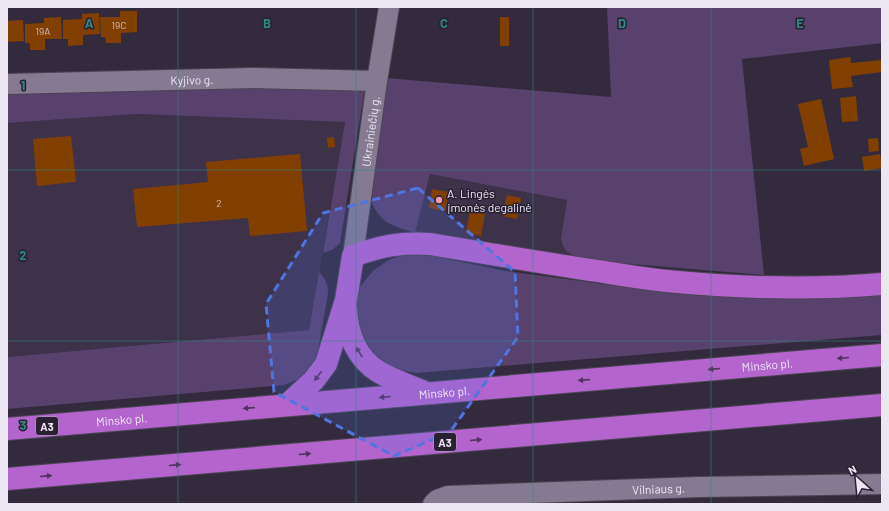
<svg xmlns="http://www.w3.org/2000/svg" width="889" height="511" font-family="Barlow,sans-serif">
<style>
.built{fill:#3e324b}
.green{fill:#58416d}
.building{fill:#824000}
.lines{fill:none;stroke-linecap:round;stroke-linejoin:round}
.minor-casing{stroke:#4d4556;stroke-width:22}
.highway-casing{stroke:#4d4556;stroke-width:24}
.minor{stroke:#857a91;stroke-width:20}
.highway{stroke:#b364cd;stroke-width:22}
.oneway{fill:#523461}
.marked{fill:#5174df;fill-opacity:0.2;stroke:#5174df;stroke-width:3;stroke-dasharray:8 5;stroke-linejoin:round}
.grid{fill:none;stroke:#308782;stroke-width:1;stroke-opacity:0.55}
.poi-dot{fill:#f19ab3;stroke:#292033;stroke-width:1.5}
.labels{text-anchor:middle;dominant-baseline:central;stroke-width:3;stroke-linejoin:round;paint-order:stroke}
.number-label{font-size:10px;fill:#d2bcb6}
.shield{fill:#292033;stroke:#b2abb9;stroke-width:1}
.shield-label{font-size:11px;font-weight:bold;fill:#ece6f3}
.street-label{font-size:12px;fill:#ece6f3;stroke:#292033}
.poi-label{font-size:12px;fill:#ece6f3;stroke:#292033;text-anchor:start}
.grid-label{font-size:13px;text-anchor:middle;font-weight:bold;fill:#308782;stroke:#292033;stroke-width:3;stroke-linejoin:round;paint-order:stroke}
</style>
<rect width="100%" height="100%" fill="#332a3d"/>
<g class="built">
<polygon points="137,114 345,122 309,330 7,357 7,123"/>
<polygon points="430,174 567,200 561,238 561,243 570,255 415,233"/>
</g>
<g class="green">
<path d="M607 7H882V43L742 59 764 275 582 260C571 255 562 251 561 238L567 200 430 174 415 233C391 225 381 224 370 199L386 78 611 97Z"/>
<polygon points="365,87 340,243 332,250 323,253 345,122 137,114 7,123 7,93 140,88"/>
<polygon points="416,254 428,255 506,271 663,292 747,298 882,295 882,335 416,373 396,369 376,358 364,344 354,308 358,289 373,271 387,261 401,255"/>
<path d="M319 272C326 279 328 285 328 294L316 361 308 373 297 380 284 385 7 409V357L309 330Z"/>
</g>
<g class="building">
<polygon points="120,11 137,11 137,32 121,33 121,43 106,43 105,37 101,37 100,17 120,17"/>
<polygon points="99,13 100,34 83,35 83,45 68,46 68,39 63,39 63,20 82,19 82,14"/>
<polygon points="61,17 62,39 45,39 45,50 30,50 30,43 25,43 25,24 44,23 44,18"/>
<rect x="500" y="17" width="9" height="29"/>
<polygon points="23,20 24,41 7,42 7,21"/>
<polygon points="850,57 851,63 882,60 882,72 851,76 853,87 832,89 829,60"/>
<polygon points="856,96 858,121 842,122 840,98"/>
<polygon points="821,99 834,159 804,166 800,149 808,147 798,104"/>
<polygon points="71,136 76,182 37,186 33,139"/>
<polygon points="334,137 335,147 328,148 327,138"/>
<polygon points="878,138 879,151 869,152 868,139"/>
<polygon points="300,154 307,231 250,236 248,218 137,227 133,189 208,182 206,162"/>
<polygon points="880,154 882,168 864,171 862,157"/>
<polygon points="432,189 449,192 445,211 429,208"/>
<polygon points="507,195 521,198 517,219 502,216"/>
<polygon points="470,211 485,214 481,236 466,233"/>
</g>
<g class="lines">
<defs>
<g id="minor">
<path id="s1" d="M7 84 252 78 377 81"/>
<path id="s2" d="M353 256 377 81 389 7"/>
<path id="s3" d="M433 504 437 500 448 496 699 487 882 484"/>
</g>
<g id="highway">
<path d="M346 309C347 334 357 359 379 372 393 380 410 386 424 392"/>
<path d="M287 405 314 380 326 364 346 300 353 256C381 246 400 242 430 244 490 254 550 264 610 273 629 276 648 279 667 281 738 288 811 290 882 284"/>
<path id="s4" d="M7 429 882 355"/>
<polyline points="7,479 882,405"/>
</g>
</defs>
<use href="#minor" class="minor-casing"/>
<use href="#highway" class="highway-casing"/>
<use href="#minor" class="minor"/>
<use href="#highway" class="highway"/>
</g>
<defs><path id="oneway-solid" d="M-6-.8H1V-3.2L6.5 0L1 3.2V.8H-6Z"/></defs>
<g class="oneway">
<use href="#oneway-solid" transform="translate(359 352) rotate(-123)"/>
<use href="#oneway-solid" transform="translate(843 358) rotate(175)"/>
<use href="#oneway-solid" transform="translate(714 369) rotate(175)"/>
<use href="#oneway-solid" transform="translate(318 376) rotate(126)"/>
<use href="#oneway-solid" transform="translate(584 380) rotate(175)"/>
<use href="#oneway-solid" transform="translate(385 397) rotate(175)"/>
<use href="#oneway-solid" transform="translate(249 408) rotate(175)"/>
<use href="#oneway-solid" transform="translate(476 440) rotate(-5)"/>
<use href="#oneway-solid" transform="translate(305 454) rotate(-5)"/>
<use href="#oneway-solid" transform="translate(175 465) rotate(-5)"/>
<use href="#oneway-solid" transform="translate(46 476) rotate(-5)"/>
</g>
<path class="marked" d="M418 188 515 272 518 337 450 432 394 456 274 392 266 304 323 213Z"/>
<path class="grid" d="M178 7V504M356 7V504M533 7V504M711 7V504M7 170H882M7 341H882"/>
<circle class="poi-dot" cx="439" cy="200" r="4"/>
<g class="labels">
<g class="number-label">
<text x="119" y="25">19C</text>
<text x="43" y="31">19A</text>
<text x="219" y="203">2</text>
</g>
<g class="shield">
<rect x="36" y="417" width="22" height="18" rx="3"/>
<rect x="434" y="433" width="22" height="18" rx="3"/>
</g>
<g class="shield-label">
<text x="47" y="426">A3</text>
<text x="445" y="442">A3</text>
</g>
<g class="street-label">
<text stroke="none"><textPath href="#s1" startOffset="185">Kyjivo g.</textPath></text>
<text stroke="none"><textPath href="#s2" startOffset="126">Ukrainiečių g.</textPath></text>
<text stroke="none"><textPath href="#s4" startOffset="763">Minsko pl.</textPath></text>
<text stroke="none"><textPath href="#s4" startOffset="439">Minsko pl.</textPath></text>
<text stroke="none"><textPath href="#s4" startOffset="115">Minsko pl.</textPath></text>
<text stroke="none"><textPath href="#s3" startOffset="228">Vilniaus g.</textPath></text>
</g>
<g class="poi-label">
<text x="447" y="193">A. Lingės<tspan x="447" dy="14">įmonės degalinė</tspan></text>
</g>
</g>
<g class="grid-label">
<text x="89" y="28">A</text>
<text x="267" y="28">B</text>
<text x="444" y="28">C</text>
<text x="622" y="28">D</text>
<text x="800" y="28">E</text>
<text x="23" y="90">1</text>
<text x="23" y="260">2</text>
<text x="23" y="430">3</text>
</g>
<rect width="889" height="511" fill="none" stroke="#ece6f3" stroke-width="16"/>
<g transform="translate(857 479) rotate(333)" stroke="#292033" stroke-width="3" paint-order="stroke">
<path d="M0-3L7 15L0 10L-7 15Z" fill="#ece6f3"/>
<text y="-6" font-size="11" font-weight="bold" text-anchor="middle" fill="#ece6f3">N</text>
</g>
</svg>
